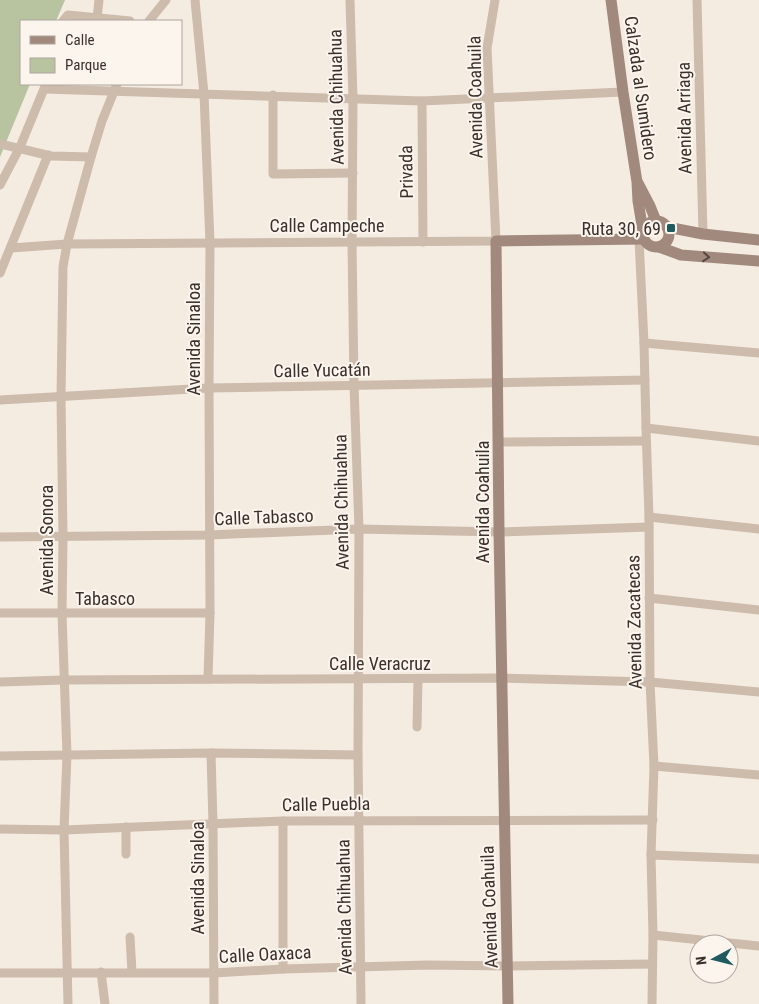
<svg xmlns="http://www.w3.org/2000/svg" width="759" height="1004" font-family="'Roboto Condensed',sans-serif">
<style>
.green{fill:#b8c4a0}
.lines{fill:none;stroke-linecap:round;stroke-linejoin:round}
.street{stroke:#cdbbac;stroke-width:9}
.secondary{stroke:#a18a7d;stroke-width:11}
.oneway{stroke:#544640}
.poi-dot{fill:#1f5a5e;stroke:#fbf5ee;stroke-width:2}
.labels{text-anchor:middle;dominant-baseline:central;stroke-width:4;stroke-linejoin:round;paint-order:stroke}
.street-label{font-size:18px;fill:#3b302b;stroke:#fbf5ee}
.poi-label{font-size:18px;fill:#3b302b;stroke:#fbf5ee;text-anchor:end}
</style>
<rect width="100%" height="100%" fill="#f4ebe1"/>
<polygon class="green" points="0,0 65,0 56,21 21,21 21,84 30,84 0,157"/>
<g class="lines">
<g class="street">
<polyline points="195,0 204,94 210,243 209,388 210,613 208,679"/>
<polyline points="350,0 353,98 352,242 354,385 359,529 358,755 361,1004"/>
<polyline points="697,0 703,234"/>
<polyline points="97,18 99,0"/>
<polyline points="63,21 68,15 130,21"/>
<polyline points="149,21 166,0"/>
<polyline points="45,89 422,101 623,92"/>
<polyline points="273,95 273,174 353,173"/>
<polyline points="422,101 423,242"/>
<polyline points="0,144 51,156 91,157"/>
<polyline points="0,185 20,147 46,84"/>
<polyline points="639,239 644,343 646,428 649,517 650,682 654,766 651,855 653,935 652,1004"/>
<polyline points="11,248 67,244 496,241 487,48 495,0"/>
<polyline points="0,273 48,155"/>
<polyline points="644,343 759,353"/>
<polyline points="0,400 209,388 645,380"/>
<polyline points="646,428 759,441"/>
<polyline points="499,442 646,441"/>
<polyline points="649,517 759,529"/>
<polyline points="0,537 209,535 359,529 499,532 649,527"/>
<polyline points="649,598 759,610"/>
<polyline points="0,613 210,613"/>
<polyline points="0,682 63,680 501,678 650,682 759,692"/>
<polyline points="417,727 418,679"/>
<polyline points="211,753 213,824 214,1004"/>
<polyline points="0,756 211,753 358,755"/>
<polyline points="654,766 759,775"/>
<polyline points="126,827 126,854"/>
<polyline points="0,829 64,830 283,821 653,820"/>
<polyline points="651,855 759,859"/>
<polyline points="653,935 759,946"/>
<polyline points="130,937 132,972"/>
<polyline points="283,969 283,821"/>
<polyline points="101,972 105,1004"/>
<polyline points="0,973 214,973 283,969 428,965 509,966 652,964"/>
<polyline points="68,1004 64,830 67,755 62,614 63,537 61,397 63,267 67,244 91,157 102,121 117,84"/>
</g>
<g class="secondary">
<polyline points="611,0 623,92 637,182 638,201 643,231"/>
<polyline points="638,183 650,206 656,221"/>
<circle cx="656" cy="234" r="13"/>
<polyline points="667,227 703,234 759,240"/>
<polyline points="659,247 681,255 759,261"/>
<polyline points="508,1004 499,532 496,241 644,239"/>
</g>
</g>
<defs><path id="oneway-chevron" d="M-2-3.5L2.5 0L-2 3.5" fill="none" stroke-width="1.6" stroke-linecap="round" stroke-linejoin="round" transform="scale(1.25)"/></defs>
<use class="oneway" href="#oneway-chevron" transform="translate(706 257) rotate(5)"/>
<rect class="poi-dot" x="666" y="223" width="10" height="10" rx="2.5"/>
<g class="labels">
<g class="street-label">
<text transform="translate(641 88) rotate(82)">Calzada al Sumidero</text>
<text transform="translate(336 97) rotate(-91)">Avenida Chihuahua</text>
<text transform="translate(475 97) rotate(-91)">Avenida Coahuila</text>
<text transform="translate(684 118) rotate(-91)">Avenida Arriaga</text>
<text transform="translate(406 172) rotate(-91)">Privada</text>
<text x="327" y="225">Calle Campeche</text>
<text transform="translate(193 339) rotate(-90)">Avenida Sinaloa</text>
<text transform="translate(322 370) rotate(-1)">Calle Yucatán</text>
<text transform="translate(341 502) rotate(-91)">Avenida Chihuahua</text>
<text transform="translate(482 502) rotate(-90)">Avenida Coahuila</text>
<text transform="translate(264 517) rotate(-2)">Calle Tabasco</text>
<text transform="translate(46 540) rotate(-90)">Avenida Sonora</text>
<text x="105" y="598">Tabasco</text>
<text transform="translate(634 622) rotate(-91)">Avenida Zacatecas</text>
<text x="380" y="663">Calle Veracruz</text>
<text transform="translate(326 804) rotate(-1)">Calle Puebla</text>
<text transform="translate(197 878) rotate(-90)">Avenida Sinaloa</text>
<text transform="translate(344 907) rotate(-91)">Avenida Chihuahua</text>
<text transform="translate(489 907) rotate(-92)">Avenida Coahuila</text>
<text transform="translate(265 954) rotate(-3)">Calle Oaxaca</text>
</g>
<g class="poi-label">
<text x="661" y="228">Ruta 30, 69</text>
</g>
</g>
<rect x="20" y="20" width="162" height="65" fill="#fbf5ee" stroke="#aea6a0"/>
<rect x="30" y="36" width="25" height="8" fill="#a18a7d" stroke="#aea6a0"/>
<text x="65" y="45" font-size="15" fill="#3b302b">Calle</text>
<rect x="30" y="58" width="25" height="15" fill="#b8c4a0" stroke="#aea6a0"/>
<text x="65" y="70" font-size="15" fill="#3b302b">Parque</text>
<g transform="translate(714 959) rotate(263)"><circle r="24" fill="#fbf5ee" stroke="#aea6a0"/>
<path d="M0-4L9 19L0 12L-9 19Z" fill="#1f5a5e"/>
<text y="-8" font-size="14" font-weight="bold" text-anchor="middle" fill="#3b302b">N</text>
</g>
</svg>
